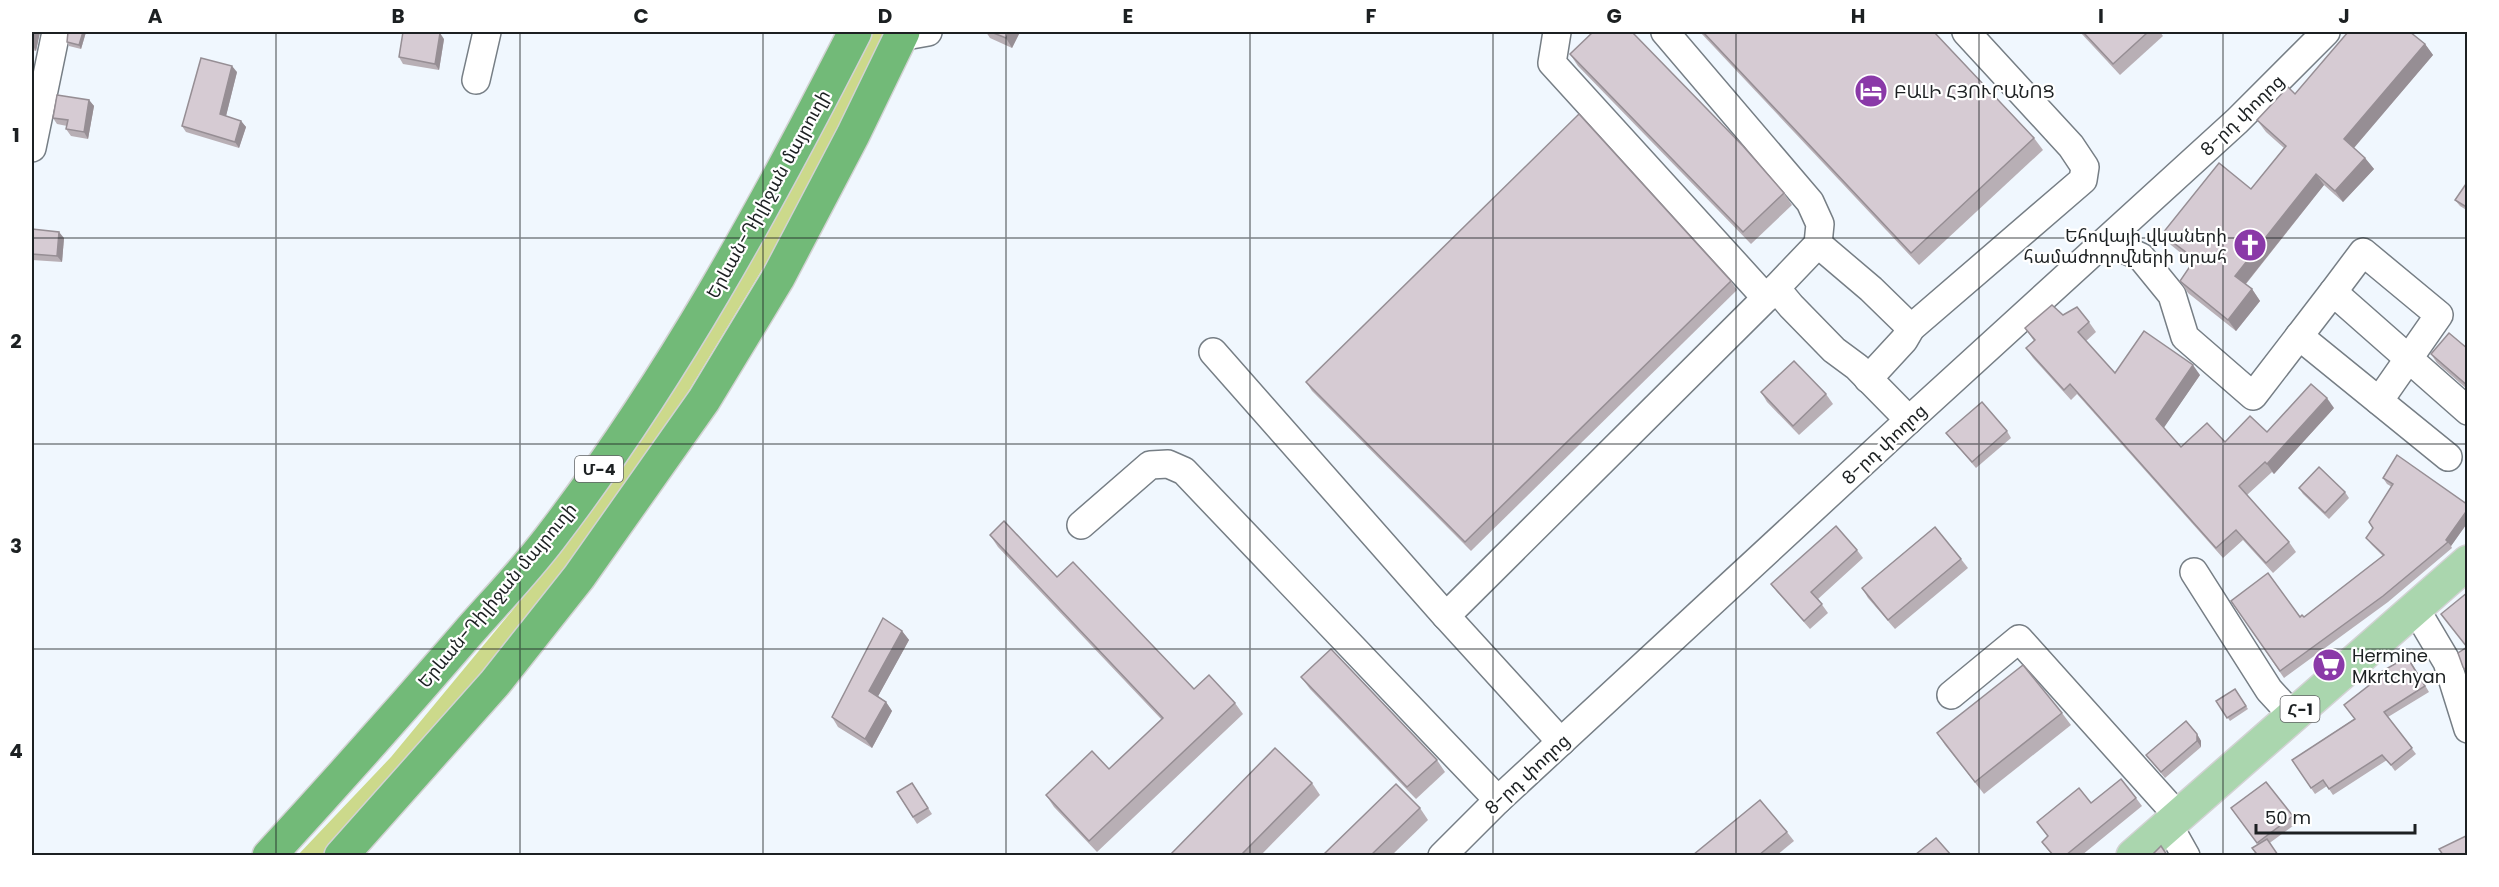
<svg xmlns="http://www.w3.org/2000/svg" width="2499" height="887" font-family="Poppins,'Noto Sans Armenian',sans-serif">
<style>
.green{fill:#ccd98b}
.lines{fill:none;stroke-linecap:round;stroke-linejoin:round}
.minor-casing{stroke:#767e85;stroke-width:30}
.major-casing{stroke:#d2d2d3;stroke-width:36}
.highway-casing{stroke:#d2d2d3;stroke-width:36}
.minor{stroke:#fff;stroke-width:27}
.major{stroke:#aad6ae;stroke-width:33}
.highway{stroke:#72ba78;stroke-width:33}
.wall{fill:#b8afb5}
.shaded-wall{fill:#968e94}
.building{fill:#d6cbd3;stroke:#968e94;stroke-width:1.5}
.grid{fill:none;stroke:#1c2022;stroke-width:1.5;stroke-opacity:0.55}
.labels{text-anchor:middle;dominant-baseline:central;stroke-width:4.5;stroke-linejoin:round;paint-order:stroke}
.shield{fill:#fff;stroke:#606364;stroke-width:1.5}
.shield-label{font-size:16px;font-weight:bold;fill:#1c2022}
.poi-label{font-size:18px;fill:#1c2022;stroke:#fff;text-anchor:start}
.street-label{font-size:18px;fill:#1c2022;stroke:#fff}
.neatline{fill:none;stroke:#1c2022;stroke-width:2}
.grid-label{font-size:20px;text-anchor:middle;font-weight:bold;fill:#1c2022}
</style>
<rect width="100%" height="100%" fill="#f0f7fe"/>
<polygon class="green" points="870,32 885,32 848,111 768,260 667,427 542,600 375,801 322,855 297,856 391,757 516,606 656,414"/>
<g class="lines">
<defs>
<g id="minor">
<polyline points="1557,32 1552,63 1766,298"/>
<polyline points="1665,32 1810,202 1820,224 1818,244 1776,288"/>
<polyline points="900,37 928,32"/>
<polyline points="476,80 487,32"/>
<polyline points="32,148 56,32"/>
<polyline points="2106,241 2141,257 2172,295 2185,337 2253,396 2333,292 2468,411"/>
<polyline points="1818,244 1871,289 1911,328"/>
<polyline points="2333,292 2363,252 2439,315 2379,401"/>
<polyline points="2299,336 2448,457"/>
<polyline points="1213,352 1446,616 1776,288 1791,306 1834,350 1857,367 1909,420"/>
<polyline points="1868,379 1904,340 1911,328 2083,180 2085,167 2071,146 1966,32"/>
<polyline points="1081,525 1150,465 1168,464 1184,471 1498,800"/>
<polyline points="2194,572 2269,690 2293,716"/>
<polyline points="2415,608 2447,662 2468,729"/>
<polyline points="1446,616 1561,742"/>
<polyline points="1951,695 2019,639 2178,816"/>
<polyline points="2168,824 2186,856"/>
<polyline points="1442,856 1498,800 1909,420 2237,121 2326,32"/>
</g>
<polyline id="major" points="2133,856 2468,562"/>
<g id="highway">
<path d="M269 856C336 783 402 709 466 635 494 603 524 572 550 538 671 380 765 208 855 32"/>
<polyline points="341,856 495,683 579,577 704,400 778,278 853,135 903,32"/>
</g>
</defs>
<use href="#minor" class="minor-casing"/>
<use href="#major" class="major-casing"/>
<use href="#highway" class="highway-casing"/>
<use href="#minor" class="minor"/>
<use href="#major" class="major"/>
<use href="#highway" class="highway"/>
</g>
<g class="wall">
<polygon points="32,32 40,32 36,51 32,50"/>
<polygon points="86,32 81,49 69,46 67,42"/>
<polygon points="986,32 1020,32 1012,48 990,38"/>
<polygon points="1700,32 1934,32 2034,138 2043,150 1919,265"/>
<polygon points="2080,32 2160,32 2163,36 2120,75"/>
<polygon points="444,39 439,70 403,64 399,57"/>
<polygon points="2425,44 2433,55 2354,148 2365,158 2374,169 2343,202 2324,185 2246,284 2252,289 2260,301 2236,331 2188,293 2180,281 2193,263 2171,245 2162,234 2251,189 2284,148 2266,132 2257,120 2295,94"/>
<polygon points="1570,54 1784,193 1792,205 1751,244 1578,66"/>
<polygon points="237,72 226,116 241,121 246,127 239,148 186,132 182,126"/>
<polygon points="89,100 94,106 88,139 71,136 66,129 67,126 57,124 53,118"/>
<polygon points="2468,181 2468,211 2460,206 2455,200"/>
<polygon points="32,229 64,238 62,262 32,260"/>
<polygon points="1731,281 1737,290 1471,551 1312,391 1306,382"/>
<polygon points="2063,315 2089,322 2096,332 2086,341 2115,373 2200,375 2163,428 2181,447 2225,442 2267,432 2334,408 2274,474 2272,472 2247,495 2289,542 2296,552 2273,573 2243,540 2223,558 2077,394 2071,400 2033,358 2026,348 2034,341 2025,328"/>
<polygon points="2468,349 2468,390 2437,363 2431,354"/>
<polygon points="1761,392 1826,394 1833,404 1799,435 1767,402"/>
<polygon points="2007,431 2011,438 1976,468 1946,433"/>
<polygon points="2383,478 2468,505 2468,522 2451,546 2452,548 2388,602 2284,678 2231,601 2304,617 2383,556 2371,544 2366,538 2373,528 2392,487 2387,484"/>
<polygon points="2299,488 2345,492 2349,498 2329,519 2303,494"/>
<polygon points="990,535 1057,577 1194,689 1235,703 1243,714 1097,852 1054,807 1046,795 1109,769 1162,720 998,547"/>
<polygon points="1857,550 1863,558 1818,599 1828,613 1810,629 1777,592 1771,584"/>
<polygon points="1961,559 1968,568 1895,629 1868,598 1862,588"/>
<polygon points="902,631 909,640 878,696 886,702 892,711 872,748 838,727 832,717"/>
<polygon points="2411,662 2429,692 2388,717 2416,754 2395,771 2387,760 2333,795 2327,786 2315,794 2292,760 2354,719"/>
<polygon points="1301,677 1437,760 1445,772 1416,799 1310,689"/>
<polygon points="2235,689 2248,709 2230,721 2216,701"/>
<polygon points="2062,713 2071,725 1984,794 1945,745 1937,733"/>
<polygon points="2197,734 2201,741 2201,747 2165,778 2146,755"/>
<polygon points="2266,782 2297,823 2256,853 2258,844 2231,808"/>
<polygon points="912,783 932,814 917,824 897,792"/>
<polygon points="1312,783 1320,795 1261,855 1170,855"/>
<polygon points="2136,798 2142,806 2082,855 2052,855 2042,842 2048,837 2037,822 2091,803"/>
<polygon points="1420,808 1428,820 1392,855 1323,855"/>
<polygon points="1787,832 1794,841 1777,855 1693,855"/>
</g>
<g class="shaded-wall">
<polygon points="34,32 40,32 36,51 32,44"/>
<polygon points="83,32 86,32 81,49 79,45"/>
<polygon points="1009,32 1020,32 1012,48 1006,38"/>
<polygon points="440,33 444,39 439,70 435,64"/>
<polygon points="2425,44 2433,55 2352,150 2344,139"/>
<polygon points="232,66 237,72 225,120 220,114"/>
<polygon points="89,100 94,106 88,139 84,132"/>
<polygon points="241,121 246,127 239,148 235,142"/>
<polygon points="2365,158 2374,169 2343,202 2335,191"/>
<polygon points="2316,174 2324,185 2243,287 2235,276"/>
<polygon points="59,232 64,238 62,262 57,256"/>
<polygon points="2252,289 2260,301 2236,331 2228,320"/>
<polygon points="2193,365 2200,375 2163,429 2156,419"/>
<polygon points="2327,398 2334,408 2274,474 2267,464"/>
<polygon points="2468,509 2468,522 2451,546 2446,540"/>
<polygon points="902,631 909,640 876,700 869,691"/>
<polygon points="886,702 892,711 872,748 865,739"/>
<polygon points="2197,734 2201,741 2201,747 2197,741"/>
</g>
<g class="building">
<polygon points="32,32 34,32 32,44"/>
<polygon points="68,32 83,32 79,45 67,42"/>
<polygon points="403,32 432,32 440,33 435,64 399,57"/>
<polygon points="991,32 1009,32 1006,38"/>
<polygon points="1593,32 1632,32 1743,146 1784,193 1743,232 1570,54"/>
<polygon points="1703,32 1934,32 2034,138 1911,253"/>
<polygon points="2083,32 2148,32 2113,64"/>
<polygon points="2348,32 2410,32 2425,44 2344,139 2365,158 2335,191 2316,174 2235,276 2252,289 2228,320 2180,281 2195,259 2162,234 2219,163 2251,189 2286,146 2257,120 2288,87 2295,94"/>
<polygon points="201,58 232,66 220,114 241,121 235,142 182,126"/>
<polygon points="57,95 89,100 84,132 66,129 68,120 53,118"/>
<polygon points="1579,114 1731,281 1465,542 1306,382"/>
<polygon points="2468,181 2468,208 2455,200"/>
<polygon points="32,229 59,232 57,256 32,254"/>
<polygon points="2052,305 2063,315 2077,307 2089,322 2078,332 2115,373 2144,331 2193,365 2156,419 2181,447 2207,423 2225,442 2250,416 2267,432 2311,384 2327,398 2267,464 2265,462 2239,486 2289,542 2266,563 2236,530 2216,548 2070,384 2064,390 2026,348 2035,340 2025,328"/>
<polygon points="2449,333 2468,349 2468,386 2431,354"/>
<polygon points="1794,361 1826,394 1793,426 1761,392"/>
<polygon points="1982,402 2007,431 1972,462 1946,433"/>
<polygon points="2397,455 2468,505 2468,509 2446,540 2448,542 2383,596 2280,671 2231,601 2268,573 2300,617 2302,615 2304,617 2384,555 2366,538 2373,528 2369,522 2393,484 2383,478"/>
<polygon points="2319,467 2345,492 2325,513 2299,488"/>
<polygon points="1004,521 1057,577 1073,562 1194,689 1209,675 1235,703 1089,841 1046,795 1092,751 1109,769 1163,718 990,535"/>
<polygon points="1836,526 1857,550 1811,592 1822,604 1804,621 1771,584"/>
<polygon points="1935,527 1961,559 1888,620 1862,588"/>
<polygon points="2468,592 2468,674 2463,667 2458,653 2467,647 2441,614"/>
<polygon points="883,618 902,631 869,691 886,702 865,739 832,717"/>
<polygon points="1331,649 1437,760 1407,787 1301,677"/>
<polygon points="2407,657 2425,686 2384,712 2412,748 2391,765 2382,755 2329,789 2323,780 2311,788 2292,760 2355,719 2344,705 2381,676 2379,673"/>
<polygon points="2023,665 2062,713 1975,782 1937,733"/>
<polygon points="2235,689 2246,706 2227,718 2216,701"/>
<polygon points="2186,721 2197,734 2197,741 2161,772 2146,755"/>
<polygon points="1275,748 1312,783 1241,855 1170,855"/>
<polygon points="2121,779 2136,798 2066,855 2053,855 2042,842 2048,836 2037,822 2079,788 2091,803"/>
<polygon points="2266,782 2293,816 2257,843 2231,808"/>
<polygon points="912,783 928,808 913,817 897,792"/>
<polygon points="1396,784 1420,808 1371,855 1323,855"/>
<polygon points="1760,800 1787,832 1759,855 1693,855"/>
<polygon points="2468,835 2468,855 2443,855 2439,849"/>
<polygon points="1936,838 1951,855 1915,855"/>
<polygon points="2267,839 2278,855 2252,855 2256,853 2252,848"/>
<polygon points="2161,846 2167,855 2152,855"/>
</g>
<path class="grid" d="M276 32V856M520 32V856M763 32V856M1006 32V856M1250 32V856M1493 32V856M1736 32V856M1979 32V856M2223 32V856M32 238H2468M32 444H2468M32 649H2468"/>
<defs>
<symbol id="hotel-disc" viewBox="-11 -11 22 22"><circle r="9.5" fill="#8a39a8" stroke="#fff"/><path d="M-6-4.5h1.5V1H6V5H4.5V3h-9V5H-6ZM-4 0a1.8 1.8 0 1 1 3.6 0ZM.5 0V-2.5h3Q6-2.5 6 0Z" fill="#fff"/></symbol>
<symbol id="church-disc" viewBox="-11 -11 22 22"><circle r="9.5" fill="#8a39a8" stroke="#fff"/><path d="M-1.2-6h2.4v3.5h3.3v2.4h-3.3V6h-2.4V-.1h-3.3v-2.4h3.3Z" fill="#fff"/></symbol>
<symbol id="supermarket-disc" viewBox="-11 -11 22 22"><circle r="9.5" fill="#8a39a8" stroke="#fff"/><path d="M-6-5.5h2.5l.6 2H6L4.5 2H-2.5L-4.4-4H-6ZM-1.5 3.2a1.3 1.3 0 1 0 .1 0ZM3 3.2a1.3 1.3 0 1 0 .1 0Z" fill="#fff"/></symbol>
</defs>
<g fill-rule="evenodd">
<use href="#hotel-disc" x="1852" y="72" width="38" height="38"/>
<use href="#church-disc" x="2231" y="226" width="38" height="38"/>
<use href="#supermarket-disc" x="2310" y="646" width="38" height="38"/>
</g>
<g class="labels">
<g class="shield">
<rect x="575" y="456" width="48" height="26" rx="4.5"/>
<rect x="2280.5" y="696" width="39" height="26" rx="4.5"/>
</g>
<g class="shield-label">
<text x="599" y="469">Մ-4</text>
<text x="2300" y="709">Հ-1</text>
</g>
<g class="poi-label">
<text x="1894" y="91">ԲԱԼԻ ՀՅՈՒՐԱՆՈՑ</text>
<text x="2227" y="235" text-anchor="end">Եհովայի վկաների<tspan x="2227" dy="21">համաժողովների սրահ</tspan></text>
<text x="2352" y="655">Hermine<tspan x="2352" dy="21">Mkrtchyan</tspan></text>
</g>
<g class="street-label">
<text transform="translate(2242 115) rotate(-44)">8-րդ փողոց</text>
<text transform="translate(768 194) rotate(-61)">Երևան-Դիլիջան մայրուղի</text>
<text transform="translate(1884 444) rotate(-43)">8-րդ փողոց</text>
<text transform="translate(497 595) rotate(-50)">Երևան-Դիլիջան մայրուղի</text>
<text transform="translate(1527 774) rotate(-43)">8-րդ փողոց</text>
</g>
</g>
<rect width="2499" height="887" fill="none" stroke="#ffffff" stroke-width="66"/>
<path d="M2256 824v9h159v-9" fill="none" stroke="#1c2022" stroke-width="3"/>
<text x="2265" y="824" font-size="18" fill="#1c2022" stroke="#ffffff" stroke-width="4.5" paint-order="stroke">50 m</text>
<rect x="33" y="33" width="2433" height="821" class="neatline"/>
<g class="grid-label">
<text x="155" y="23">A</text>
<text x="398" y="23">B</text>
<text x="641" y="23">C</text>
<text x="885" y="23">D</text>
<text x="1128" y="23">E</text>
<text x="1371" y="23">F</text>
<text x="1614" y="23">G</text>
<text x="1858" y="23">H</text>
<text x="2101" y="23">I</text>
<text x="2344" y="23">J</text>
<text x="16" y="142">1</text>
<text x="16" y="348">2</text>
<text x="16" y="553">3</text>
<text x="16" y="758">4</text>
</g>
</svg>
